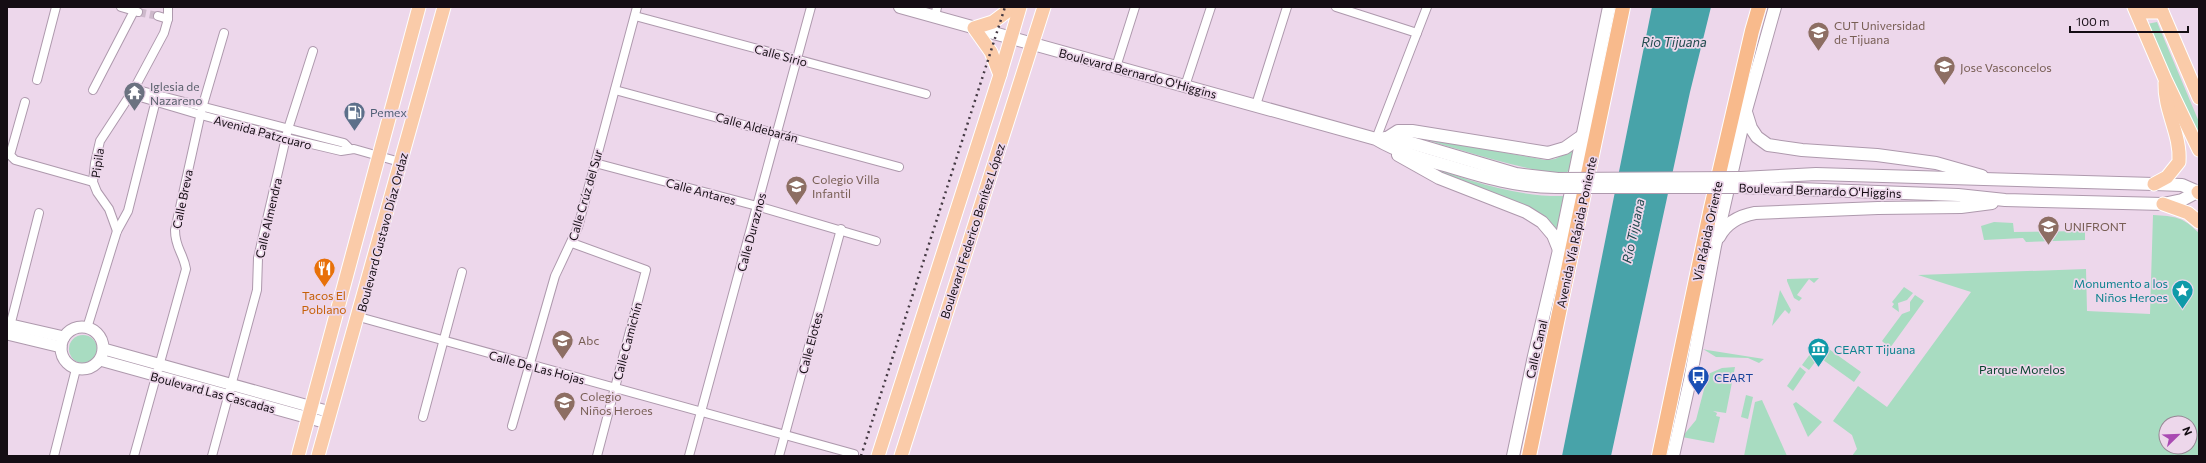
<svg xmlns="http://www.w3.org/2000/svg" width="2206" height="463" font-family="Commissioner,sans-serif">
<style>
.green{fill:#a8dcc1;fill-rule:evenodd}
.water{fill:#48a3a9}
.lines{fill:none;stroke-linecap:round;stroke-linejoin:round}
.minor-tunnel{stroke:#cdb9cb;stroke-width:8;stroke-dasharray:8 4;stroke-linecap:butt}
.minor-casing{stroke:#ae99ad;stroke-width:10}
.tertiary-casing{stroke:#ae99ad;stroke-width:13}
.secondary-casing{stroke:#ae99ad;stroke-width:14}
.primary-casing{stroke:#fff;stroke-width:15}
.trunk-casing{stroke:#fff;stroke-width:16}
.minor{stroke:#fff;stroke-width:8}
.tertiary{stroke:#fff;stroke-width:11}
.secondary{stroke:#fff;stroke-width:12}
.primary{stroke:#facba9;stroke-width:13}
.trunk{stroke:#f8ba8c;stroke-width:14}
.rail{stroke:#443943;stroke-width:2.5;stroke-dasharray:2 4;stroke-linecap:butt}
.secondary-bridge-casing{stroke:#ae99ad;stroke-width:14;stroke-linecap:butt}
.secondary-bridge{stroke:#fff;stroke-width:12}
.labels{text-anchor:middle;dominant-baseline:central;stroke-width:3.5;stroke-linejoin:round;paint-order:stroke}
.education-label{font-size:12px;fill:#785e54;stroke:#edd7eb;text-anchor:start}
.street-label{font-size:12px;fill:#150d14;stroke:#edd7eb}
.worship-label{font-size:12px;fill:#5b616d;stroke:#edd7eb;text-anchor:start}
.service-label{font-size:12px;fill:#4e5e75;stroke:#edd7eb;text-anchor:start}
.culture-label{font-size:12px;fill:#0d838f;stroke:#edd7eb;text-anchor:end}
.food-label{font-size:12px;fill:#c56008;stroke:#edd7eb}
.park-label{font-size:12px;fill:#06422c;stroke:#edd7eb}
.transit-label{font-size:12px;fill:#164399;stroke:#edd7eb;text-anchor:start}
.water-label{font-size:13px;font-style:italic;fill:#214a4e;stroke:#edd7eb}
</style>
<rect width="100%" height="100%" fill="#edd7eb"/>
<g class="green">
<polygon points="2157,22 2199,122 2199,135 2147,24"/>
<path d="M1410 135 1545 160 1555 159 1573 150 1569 171C1555 182 1433 141 1410 135Z"/>
<path d="M1417 162C1465 179 1513 197 1564 196L1556 236 1553 231Z"/>
<path d="M2153 215C2175 216 2183 217 2199 233V456H1852L1857 449 1852 435 1833 421 1858 386 1887 407 1971 292 1918 275 2086 269 2087 311 2150 314ZM2166 423H2190V447H2166Z"/>
<polygon points="1994,222 2013,223 2014,232 2085,231 2085,240 2026,242 2023,238 1984,240 1981,226"/>
<polygon points="1819,278 1814,283 1809,279 1797,295 1802,298 1799,301 1794,298 1787,281 1787,279"/>
<polygon points="1904,287 1913,293 1907,300 1898,303 1899,312 1892,307 1894,304 1892,302"/>
<polygon points="1780,290 1791,310 1789,314 1785,310 1772,326"/>
<polygon points="1915,295 1924,301 1890,348 1882,341 1902,314 1910,311 1910,302"/>
<circle cx="83" cy="349" r="14"/>
<polygon points="1819,342 1861,372 1854,382 1819,357 1809,370 1802,365"/>
<polygon points="1703,349 1707,350 1764,359 1759,363 1748,358 1716,357"/>
<polygon points="1735,367 1726,413 1713,411 1717,413 1716,416 1720,417 1714,443 1682,437 1696,420 1708,374 1722,368"/>
<polygon points="1800,367 1806,372 1793,391 1787,386"/>
<polygon points="1746,395 1753,397 1748,419 1741,417"/>
<polygon points="1762,400 1787,456 1744,456 1755,402"/>
<polygon points="1796,402 1822,422 1808,437 1793,404"/>
</g>
<polygon class="water" points="1652,7 1711,7 1690,92 1611,456 1562,456"/>
<g class="lines">
<polyline class="minor-tunnel" points="138,12 158,16"/>
<defs>
<g id="minor">
<polyline points="121,7 138,12"/>
<polyline points="1336,7 1417,33"/>
<polyline points="158,16 168,19"/>
<polyline points="635,16 926,94"/>
<polyline points="935,17 937,7"/>
<polyline points="1116,67 1135,7"/>
<polyline points="37,80 56,7"/>
<polyline points="1185,86 1211,7"/>
<polyline points="134,89 344,143 350,149"/>
<polyline points="93,90 134,11"/>
<polyline points="615,90 899,167"/>
<polyline points="130,94 201,115 286,138 341,151 354,149 400,162"/>
<polyline points="25,102 10,155 15,160 93,182"/>
<polyline points="1256,105 1287,7"/>
<polyline points="1376,139 1427,7"/>
<polyline points="595,163 757,206 876,241"/>
<polyline points="117,231 109,209 97,192 93,182 95,163 100,141 134,89 164,33 168,19 168,7"/>
<polyline points="572,243 646,270 597,456"/>
<polyline points="359,317 854,454"/>
<polyline points="87,328 117,231 128,211 157,96"/>
<polyline points="9,330 39,213"/>
<polyline points="423,417 462,272"/>
<polyline points="512,426 555,276 578,227 637,7"/>
<polyline points="54,456 76,369"/>
<path d="M134 456 186 269C183 252 175 248 175 230L202 108 224 33"/>
<polyline points="212,456 257,290 258,258 288,129 313,51"/>
<polyline points="689,456 811,7"/>
<polyline points="779,456 841,229"/>
</g>
<g id="tertiary">
<polyline points="7,324 64,337"/>
<circle cx="82" cy="348" r="21"/>
<polyline points="7,334 61,347"/>
<polyline points="104,349 330,412"/>
<polyline points="100,360 327,423"/>
</g>
<g id="secondary">
<path d="M900 7 1376 139C1398 152 1422 159 1448 166 1484 177 1518 187 1556 187"/>
<polyline points="1746,112 1751,128 1757,137 1768,145 1802,150 1877,155 1936,163 1982,176"/>
<polyline points="1385,138 1408,142 1516,174 1558,179"/>
<polyline points="1387,138 1398,131 1412,131 1548,153 1565,148 1582,136"/>
<polyline points="1398,155 1439,178 1526,212 1542,222 1553,235 1559,250"/>
<polyline points="1741,178 1816,174 2154,184 2182,185 2198,192"/>
<polyline points="1741,187 1958,195 2005,200 2163,204 2182,200 2199,191"/>
<path d="M1719 237C1726 223 1739 216 1755 213L1878 208 1961 207 1992 203"/>
<polyline points="1513,456 1534,356 1559,250 1609,7"/>
<polyline points="1673,456 1690,380 1715,246 1746,110 1775,7"/>
</g>
<g id="primary">
<polyline points="2134,7 2165,79 2199,150"/>
<polyline points="2139,7 2146,12 2162,12"/>
<polyline points="2160,7 2199,98"/>
<polyline points="1000,75 991,52 974,28 993,22 1013,7"/>
<path d="M2154 184 2167 177 2179 162C2181 134 2164 111 2165 83"/>
<polyline points="2198,192 2199,193"/>
<polyline points="2163,204 2188,213 2199,222"/>
<polyline points="298,456 419,7"/>
<polyline points="318,456 444,7"/>
<polyline points="878,456 1000,75 1020,7"/>
<polyline points="901,456 1044,7"/>
</g>
<g id="trunk">
<polyline points="1529,456 1623,7"/>
<polyline points="1659,456 1711,208 1752,31 1759,7"/>
</g>
</defs>
<use href="#minor" class="minor-casing"/>
<use href="#tertiary" class="tertiary-casing"/>
<use href="#secondary" class="secondary-casing"/>
<use href="#primary" class="primary-casing"/>
<use href="#trunk" class="trunk-casing"/>
<use href="#minor" class="minor"/>
<use href="#tertiary" class="tertiary"/>
<use href="#secondary" class="secondary"/>
<use href="#primary" class="primary"/>
<use href="#trunk" class="trunk"/>
<polyline class="rail" points="861,456 1005,7"/>
<defs>
<g id="secondary-bridge">
<polyline points="1558,179 1741,178"/>
<polyline points="1556,187 1741,187"/>
</g>
</defs>
<use href="#secondary-bridge" class="secondary-bridge-casing"/>
<use href="#secondary-bridge" class="secondary-bridge"/>
</g>
<defs>
<symbol id="university-pin" viewBox="-11 -11 22 30"><path d="M0 17L-7.5 6A9.5 9.5 0 1 1 7.5 6Z" fill="#8d6e63" stroke="#edd7eb"/><path d="M0-5L7-2L0 1L-7-2ZM-4 1L0 2.5L4 1V4Q0 6-4 4Z" fill="#fff"/></symbol>
<symbol id="school-pin" viewBox="-11 -11 22 30"><path d="M0 17L-7.5 6A9.5 9.5 0 1 1 7.5 6Z" fill="#8d6e63" stroke="#edd7eb"/><path d="M0-5L7-2L0 1L-7-2ZM-4 1L0 2.5L4 1V4Q0 6-4 4Z" fill="#fff"/></symbol>
<symbol id="temple-pin" viewBox="-11 -11 22 30"><path d="M0 17L-7.5 6A9.5 9.5 0 1 1 7.5 6Z" fill="#6b7280" stroke="#edd7eb"/><path d="M0-6L5-2H3V0L6.5 2.5H4V6H1.5V3h-3V6H-4V2.5H-6.5L-3 0V-2H-5Z" fill="#fff"/></symbol>
<symbol id="fuel-pin" viewBox="-11 -11 22 30"><path d="M0 17L-7.5 6A9.5 9.5 0 1 1 7.5 6Z" fill="#5c6f8a" stroke="#edd7eb"/><path d="M-5.5-6h7V0h2V4h1.3V-2.5L3-4.5l.8-.8L6-3V5H2.5V1h-1V6h-7ZM-4.2-4.7v3.2H.2V-4.7Z" fill="#fff"/></symbol>
<symbol id="restaurant-pin" viewBox="-11 -11 22 30"><path d="M0 17L-7.5 6A9.5 9.5 0 1 1 7.5 6Z" fill="#e8710a" stroke="#edd7eb"/><path d="M-5-6h1v4h1v-4h1v4h1v-4h1v5L-1.5 .5V6h-2V.5L-5-1ZM5-6V6H3V1.5H1.5Q1.5-4 5-6Z" fill="#fff"/></symbol>
<symbol id="sight-pin" viewBox="-11 -11 22 30"><path d="M0 17L-7.5 6A9.5 9.5 0 1 1 7.5 6Z" fill="#0f9aa8" stroke="#edd7eb"/><path d="M0-6L1.8-2.2L6-1.7L2.9 1.2L3.7 5.4L0 3.3L-3.7 5.4L-2.9 1.2L-6-1.7L-1.8-2.2Z" fill="#fff"/></symbol>
<symbol id="museum-pin" viewBox="-11 -11 22 30"><path d="M0 17L-7.5 6A9.5 9.5 0 1 1 7.5 6Z" fill="#0f9aa8" stroke="#edd7eb"/><path d="M0-6L6-3V-2H-6V-3ZM-5-1h2V3h-2ZM-1-1h2V3h-2ZM3-1h2V3H3ZM-6 4H6V6H-6Z" fill="#fff"/></symbol>
<symbol id="bus-pin" viewBox="-11 -11 22 30"><path d="M0 17L-7.5 6A9.5 9.5 0 1 1 7.5 6Z" fill="#1a4fb4" stroke="#edd7eb"/><path d="M-5-6H5V4H4V6H2V4H-2V6H-4V4H-5ZM-3.5-4V0h7V-4ZM-3.5 1.2v1.5H-2V1.2ZM2 1.2v1.5H3.5V1.2Z" fill="#fff"/></symbol>
</defs>
<g fill-rule="evenodd">
<use href="#university-pin" x="1806" y="20" width="25" height="34"/>
<use href="#school-pin" x="1932" y="54" width="25" height="34"/>
<use href="#temple-pin" x="122" y="80" width="25" height="34"/>
<use href="#fuel-pin" x="342" y="100" width="25" height="34"/>
<use href="#school-pin" x="784" y="174" width="25" height="34"/>
<use href="#university-pin" x="2036" y="214" width="25" height="34"/>
<use href="#restaurant-pin" x="312" y="256" width="25" height="34"/>
<use href="#sight-pin" x="2170" y="278" width="25" height="34"/>
<use href="#school-pin" x="550" y="328" width="25" height="34"/>
<use href="#museum-pin" x="1806" y="336" width="25" height="34"/>
<use href="#bus-pin" x="1686" y="364" width="25" height="34"/>
<use href="#university-pin" x="552" y="390" width="25" height="34"/>
</g>
<g class="labels">
<g class="education-label">
<text x="1834" y="25">CUT Universidad<tspan x="1834" dy="14">de Tijuana</tspan></text>
<text x="1960" y="67">Jose Vasconcelos</text>
<text x="812" y="179">Colegio Villa<tspan x="812" dy="14">Infantil</tspan></text>
<text x="2064" y="226">UNIFRONT</text>
<text x="578" y="340">Abc</text>
<text x="580" y="396">Colegio<tspan x="580" dy="14">Niños Heroes</tspan></text>
</g>
<g class="street-label">
<text transform="translate(781 55) rotate(15)">Calle Sirio</text>
<text transform="translate(1138 73) rotate(15)">Boulevard Bernardo O'Higgins</text>
<text transform="translate(757 127) rotate(15)">Calle Aldebarán</text>
<text transform="translate(263 132) rotate(15)">Avenida Patzcuaro</text>
<text transform="translate(97 163) rotate(-82)">Pipila</text>
<text transform="translate(1820 190) rotate(2)">Boulevard Bernardo O'Higgins</text>
<text transform="translate(701 191) rotate(15)">Calle Antares</text>
<text transform="translate(585 195) rotate(-74)">Calle Crúz del Sur</text>
<text transform="translate(182 199) rotate(-78)">Calle Breva</text>
<text transform="translate(268 218) rotate(-77)">Calle Almendra</text>
<text transform="translate(972 231) rotate(-72)">Boulevard Federico Benítez López</text>
<text transform="translate(1707 231) rotate(-78)">Vía Rápida Oriente</text>
<text transform="translate(382 232) rotate(-75)">Boulevard Gustavo Díaz Ordaz</text>
<text transform="translate(751 232) rotate(-75)">Calle Duraznos</text>
<text transform="translate(1576 232) rotate(-78)">Avenida Vía Rápida Poniente</text>
<text transform="translate(627 341) rotate(-75)">Calle Camichín</text>
<text transform="translate(810 343) rotate(-75)">Calle Elotes</text>
<text transform="translate(1536 349) rotate(-77)">Calle Canal</text>
<text transform="translate(537 367) rotate(15)">Calle De Las Hojas</text>
<text transform="translate(213 392) rotate(15)">Boulevard Las Cascadas</text>
</g>
<g class="worship-label">
<text x="150" y="86">Iglesia de<tspan x="150" dy="14">Nazareno</tspan></text>
</g>
<g class="service-label">
<text x="370" y="112">Pemex</text>
</g>
<g class="culture-label">
<text x="2168" y="283">Monumento a los<tspan x="2168" dy="14">Niños Heroes</tspan></text>
<text x="1834" y="349" text-anchor="start">CEART Tijuana</text>
</g>
<g class="food-label">
<text x="324" y="295">Tacos El<tspan x="324" dy="14">Poblano</tspan></text>
</g>
<g class="park-label">
<text x="2022" y="369">Parque Morelos</text>
</g>
<g class="transit-label">
<text x="1714" y="377">CEART</text>
</g>
<g class="water-label">
<text x="1674" y="42">Rio Tijuana</text>
<text transform="translate(1633 231) rotate(-78)">Río Tijuana</text>
</g>
</g>
<rect width="2206" height="463" fill="none" stroke="#150d14" stroke-width="16"/>
<g transform="translate(2178 435) rotate(67)"><circle r="19" fill="#edd7eb" stroke="#978695"/>
<path d="M0-3L7 15L0 10L-7 15Z" fill="#a94ab2"/>
<text y="-6" font-size="11" font-weight="bold" text-anchor="middle" fill="#150d14">N</text>
</g>
<path d="M2070 26v6h118v-6" fill="none" stroke="#150d14" stroke-width="2"/>
<text x="2076" y="26" font-size="12" fill="#150d14" stroke="#edd7eb" stroke-width="3" paint-order="stroke">100 m</text>
</svg>
